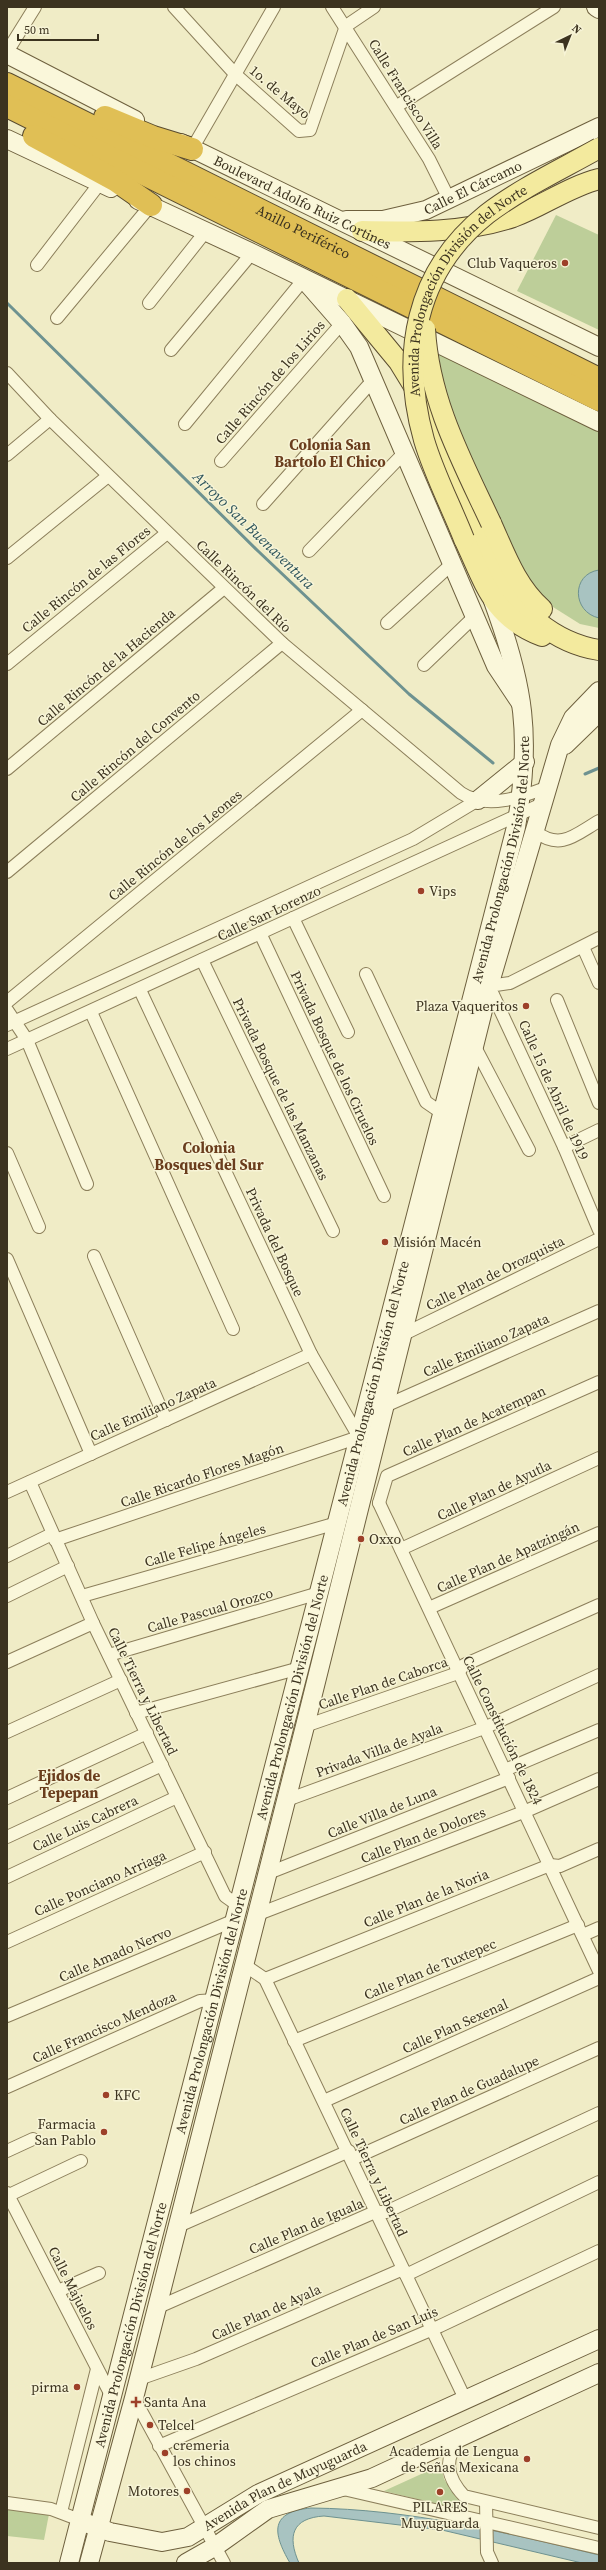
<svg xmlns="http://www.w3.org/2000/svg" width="606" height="2570" font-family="'Source Serif 4',serif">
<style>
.green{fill:#bdce99}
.water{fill:#a8c3c1;stroke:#6e9290}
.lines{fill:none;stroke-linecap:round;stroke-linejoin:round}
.stream{stroke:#6e9290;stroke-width:3}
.street-casing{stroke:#8c7f5b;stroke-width:14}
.secondary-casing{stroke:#6e603e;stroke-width:20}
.primary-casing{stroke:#5a4c2f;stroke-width:22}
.highway-casing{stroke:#5a4c2f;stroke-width:24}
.street{stroke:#faf7da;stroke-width:12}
.secondary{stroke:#faf7da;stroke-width:18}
.primary{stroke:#f3ea9e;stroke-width:20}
.highway{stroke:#e0bf55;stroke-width:22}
.primary-bridge-casing{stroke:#5a4c2f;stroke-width:22;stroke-linecap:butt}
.primary-bridge{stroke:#f3ea9e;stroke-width:20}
.poi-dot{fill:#9d4029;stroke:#f7f4d6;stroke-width:1.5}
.labels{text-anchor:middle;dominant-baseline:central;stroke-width:3;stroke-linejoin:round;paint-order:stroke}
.street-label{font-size:14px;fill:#3c331f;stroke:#f7f4d6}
.poi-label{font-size:14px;fill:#3c331f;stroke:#f7f4d6;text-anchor:start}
.neighbourhood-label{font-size:15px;font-weight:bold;fill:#6a3d1d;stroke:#f7f4d6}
.water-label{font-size:15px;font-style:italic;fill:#2e555c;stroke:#f7f4d6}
</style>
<rect width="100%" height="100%" fill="#f0ecc6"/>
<g class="green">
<polygon points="556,215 599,235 599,330 517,291"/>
<polygon points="438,350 599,429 599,628 580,624 553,607 522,575 445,398"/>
<polygon points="441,2465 444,2479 466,2511 384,2491"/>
<polygon points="7,2508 49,2514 44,2540 7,2536"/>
</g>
<g class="water">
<path d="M599 570V618C572 612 571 574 599 570Z"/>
<path d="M311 2508C409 2509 504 2532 599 2555V2563H582L442 2530 324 2516C292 2518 287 2536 299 2563H290C272 2532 270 2512 311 2508Z"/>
</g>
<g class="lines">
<g class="stream">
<polyline points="7,303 258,551 409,694 493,763"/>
<polyline points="585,774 599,768"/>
</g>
<defs>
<g id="street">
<polyline points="174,7 236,75 299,131 310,130 346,26 374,7"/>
<polyline points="332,7 429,159 450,201"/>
<polyline points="7,52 35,7"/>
<polyline points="397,106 554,7"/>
<polyline points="192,149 274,7"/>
<polyline points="37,265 100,183"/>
<polyline points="149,303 206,231"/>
<polyline points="57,318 151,205"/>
<polyline points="171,350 252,253"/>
<path d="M7 373 50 419 282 643 461 793C487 810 522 797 548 787"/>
<polyline points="185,424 304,279"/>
<polyline points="7,455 50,419"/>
<polyline points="221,461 342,323"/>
<polyline points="263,504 374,379"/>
<polyline points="309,551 405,452"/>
<polyline points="7,558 108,476"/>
<polyline points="387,623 454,562"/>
<polyline points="7,664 167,533"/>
<polyline points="424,665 475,616"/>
<polyline points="7,769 224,588"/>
<path d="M536 832C561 851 576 834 599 821"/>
<polyline points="7,872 282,643"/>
<polyline points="293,918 348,1032"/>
<polyline points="260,933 384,1196"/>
<polyline points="599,938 510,983 489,986 564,1147 599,1230"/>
<polyline points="583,947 599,983"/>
<polyline points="202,960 333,1231"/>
<polyline points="366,974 426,1102 442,1113"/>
<polyline points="557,1000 599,1103"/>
<polyline points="7,1002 362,710"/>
<polyline points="7,1010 27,1040 87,1184"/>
<polyline points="91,1012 233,1329"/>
<polyline points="7,1025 413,839 478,800"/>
<polyline points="475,1047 529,1150"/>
<polyline points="7,1049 544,803"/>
<polyline points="564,1147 599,1130"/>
<polyline points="7,1153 39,1227"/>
<polyline points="94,1256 166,1420"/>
<polyline points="7,1259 91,1454"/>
<polyline points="404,1334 599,1239"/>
<polyline points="385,1406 599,1311"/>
<polyline points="30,1482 93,1623 225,1896 239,1906"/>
<polyline points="7,1492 311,1354"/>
<polyline points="379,1503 599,1971"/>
<polyline points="379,1503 387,1476 599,1382"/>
<polyline points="55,1540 359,1437 311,1354 140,990"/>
<polyline points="401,1549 599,1458"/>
<polyline points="7,1556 52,1534"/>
<polyline points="7,1596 68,1566"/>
<polyline points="82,1596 337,1523"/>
<polyline points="429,1608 599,1533"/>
<polyline points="109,1655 319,1593"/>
<polyline points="7,1662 93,1623"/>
<polyline points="136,1713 300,1668"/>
<polyline points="305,1726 458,1673 464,1665 599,1605"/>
<polyline points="7,1732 121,1680"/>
<polyline points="505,1770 599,1730"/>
<polyline points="7,1798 147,1733"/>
<polyline points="284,1801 484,1728 599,1675"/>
<polyline points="7,1837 162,1765"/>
<polyline points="266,1874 509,1778"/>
<polyline points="7,1877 177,1797"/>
<polyline points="256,1915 526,1811 599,1779"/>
<polyline points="583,1935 599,1928"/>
<polyline points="7,1942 205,1852"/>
<polyline points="243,1964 265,1979 466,2401"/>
<polyline points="265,1979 550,1865 560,1866 599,1849"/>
<polyline points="7,2016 235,1920"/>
<polyline points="294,2041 578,1925"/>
<polyline points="7,2087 200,2001 215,2000"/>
<polyline points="324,2101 599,1978"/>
<polyline points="7,2151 33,2139"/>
<polyline points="352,2159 599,2048"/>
<polyline points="7,2193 112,2397"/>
<polyline points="7,2196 81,2161"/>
<polyline points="176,2227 349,2151"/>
<polyline points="406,2275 599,2182"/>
<polyline points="58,2291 99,2273"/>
<polyline points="156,2308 375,2212 386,2212 599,2113"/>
<polyline points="139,2379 196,2359 403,2269"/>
<polyline points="134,2398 224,2563"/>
<path d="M460 2439C443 2459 447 2478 464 2496L599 2528"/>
<polyline points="159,2446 440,2326 599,2251"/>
<polyline points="339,2488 599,2548"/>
<polyline points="486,2502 487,2552 492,2563"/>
<polyline points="7,2503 51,2509 80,2520"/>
<polyline points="61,2512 97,2369"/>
</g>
<g id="secondary">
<polyline points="596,7 599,9"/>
<polyline points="7,54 135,120"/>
<polyline points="7,139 111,188"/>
<path id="s1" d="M181 143 599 347"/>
<polyline points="138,200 252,253 599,422"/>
<path id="s2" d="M346 220H383L426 210 599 127"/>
<polyline points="308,284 342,323 359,347 496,666 520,702"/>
<polyline points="565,745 599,712"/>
<polyline points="478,800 525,762"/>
<path id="s3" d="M86 2523 110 2532 162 2542 188 2537 258 2494 599 2339"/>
<path id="s4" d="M69 2563 516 827C532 738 524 685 493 601"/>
<polyline points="89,2563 134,2398 305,1726 489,986 560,745 573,718 599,691"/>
<polyline points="186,2563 216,2546 268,2509 372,2478 599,2373"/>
</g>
<g id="primary">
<path d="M362 231C412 232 466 233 513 217 543 206 568 187 599 179"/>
<path d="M347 299 399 362 418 393 494 571C517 609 553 643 599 650"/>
<path d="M491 523C505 554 516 586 542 609"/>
<path d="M464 539C485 583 492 617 542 636"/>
</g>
<g id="highway">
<path id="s5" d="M7 84 599 379"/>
<polyline points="7,106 599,400"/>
<polyline points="105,117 153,137 192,149"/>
<polyline points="34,136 115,180 151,205"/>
</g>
</defs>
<use href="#street" class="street-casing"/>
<use href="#secondary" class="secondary-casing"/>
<use href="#primary" class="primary-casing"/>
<use href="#highway" class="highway-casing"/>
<use href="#street" class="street"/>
<use href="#secondary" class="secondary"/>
<use href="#primary" class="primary"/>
<use href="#highway" class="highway"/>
<defs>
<g id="primary-bridge">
<path d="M425 329C429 400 461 459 491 523"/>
<path id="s6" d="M464 539C451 506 434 474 424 440 400 355 415 271 487 214 521 188 562 169 599 148"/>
</g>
</defs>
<use href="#primary-bridge" class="primary-bridge-casing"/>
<use href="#primary-bridge" class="primary-bridge"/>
</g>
<g class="poi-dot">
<circle cx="565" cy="263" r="4"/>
<circle cx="421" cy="891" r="4"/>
<circle cx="526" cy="1006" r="4"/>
<circle cx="385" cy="1242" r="4"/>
<circle cx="361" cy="1539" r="4"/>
<circle cx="106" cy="2095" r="4"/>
<circle cx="104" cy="2132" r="4"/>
<circle cx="77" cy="2387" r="4"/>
<path d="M134 2396h4v4h4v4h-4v4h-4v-4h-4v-4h4z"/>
<circle cx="150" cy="2425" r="4"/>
<circle cx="165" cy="2453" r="4"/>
<circle cx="527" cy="2459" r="4"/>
<circle cx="187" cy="2491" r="4"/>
<circle cx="440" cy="2492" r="4"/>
</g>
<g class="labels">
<g class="street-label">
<text transform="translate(280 92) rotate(40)">1o. de Mayo</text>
<text transform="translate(406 94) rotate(58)">Calle Francisco Villa</text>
<text stroke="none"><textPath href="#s2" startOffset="133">Calle El Cárcamo</textPath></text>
<text stroke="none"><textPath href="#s1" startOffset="135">Boulevard Adolfo Ruiz Cortines</textPath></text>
<text stroke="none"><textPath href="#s5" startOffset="331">Anillo Periférico</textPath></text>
<text stroke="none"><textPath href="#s6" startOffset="277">Avenida Prolongación División del Norte</textPath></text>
<text transform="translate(270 382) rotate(-49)">Calle Rincón de los Lirios</text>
<text transform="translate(86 579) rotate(-39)">Calle Rincón de las Flores</text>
<text transform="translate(244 586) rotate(44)">Calle Rincón del Río</text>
<text transform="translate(106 667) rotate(-40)">Calle Rincón de la Hacienda</text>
<text transform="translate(135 746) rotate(-40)">Calle Rincón del Convento</text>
<text transform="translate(175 845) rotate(-39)">Calle Rincón de los Leones</text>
<text stroke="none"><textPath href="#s4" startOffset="1758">Avenida Prolongación División del Norte</textPath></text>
<text transform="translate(269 913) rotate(-25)">Calle San Lorenzo</text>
<text transform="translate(335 1058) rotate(65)">Privada Bosque de los Ciruelos</text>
<text transform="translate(281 1089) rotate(64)">Privada Bosque de las Manzanas</text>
<text transform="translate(554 1090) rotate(66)">Calle 15 de Abril de 1919</text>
<text transform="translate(275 1242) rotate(65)">Privada del Bosque</text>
<text transform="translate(495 1273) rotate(-26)">Calle Plan de Orozquista</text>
<text transform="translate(486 1345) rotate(-24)">Calle Emiliano Zapata</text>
<text stroke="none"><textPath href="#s4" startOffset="1218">Avenida Prolongación División del Norte</textPath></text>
<text transform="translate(153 1409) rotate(-24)">Calle Emiliano Zapata</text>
<text transform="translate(474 1421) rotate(-24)">Calle Plan de Acatempan</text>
<text transform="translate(202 1475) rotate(-19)">Calle Ricardo Flores Magón</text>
<text transform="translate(494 1490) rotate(-25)">Calle Plan de Ayutla</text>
<text transform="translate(205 1545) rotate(-16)">Calle Felipe Ángeles</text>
<text transform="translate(508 1557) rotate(-24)">Calle Plan de Apatzingán</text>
<text transform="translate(210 1610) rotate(-16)">Calle Pascual Orozco</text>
<text transform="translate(383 1683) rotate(-19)">Calle Plan de Caborca</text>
<text transform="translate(143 1691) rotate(64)">Calle Tierra y Libertad</text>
<text stroke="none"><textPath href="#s4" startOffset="894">Avenida Prolongación División del Norte</textPath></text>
<text transform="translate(503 1730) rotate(64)">Calle Constitución de 1824</text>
<text transform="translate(379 1750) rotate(-20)">Privada Villa de Ayala</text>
<text transform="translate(382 1812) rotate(-22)">Calle Villa de Luna</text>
<text transform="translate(85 1823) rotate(-25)">Calle Luis Cabrera</text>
<text transform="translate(423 1835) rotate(-21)">Calle Plan de Dolores</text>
<text transform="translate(100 1883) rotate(-24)">Calle Ponciano Arriaga</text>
<text transform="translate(426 1898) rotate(-22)">Calle Plan de la Noria</text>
<text transform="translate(115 1954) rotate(-23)">Calle Amado Nervo</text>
<text transform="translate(430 1969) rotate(-22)">Calle Plan de Tuxtepec</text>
<text stroke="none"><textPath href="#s4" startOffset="570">Avenida Prolongación División del Norte</textPath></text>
<text transform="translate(455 2026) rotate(-24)">Calle Plan Sexenal</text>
<text transform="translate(104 2027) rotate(-24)">Calle Francisco Mendoza</text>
<text transform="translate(469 2090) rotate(-24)">Calle Plan de Guadalupe</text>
<text transform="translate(374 2172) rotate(65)">Calle Tierra y Libertad</text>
<text transform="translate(306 2226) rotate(-23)">Calle Plan de Iguala</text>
<text transform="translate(73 2288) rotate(63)">Calle Majuelos</text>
<text transform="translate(266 2312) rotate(-24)">Calle Plan de Ayala</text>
<text stroke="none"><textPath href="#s4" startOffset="246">Avenida Prolongación División del Norte</textPath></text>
<text transform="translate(374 2337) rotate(-23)">Calle Plan de San Luis</text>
<text stroke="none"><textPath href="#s3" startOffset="215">Avenida Plan de Muyuguarda</textPath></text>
</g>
<g class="poi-label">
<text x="557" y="263" text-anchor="end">Club Vaqueros</text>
<text x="429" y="891">Vips</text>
<text x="518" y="1006" text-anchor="end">Plaza Vaqueritos</text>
<text x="393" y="1242">Misión Macén</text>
<text x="369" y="1539">Oxxo</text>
<text x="114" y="2095">KFC</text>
<text x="96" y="2124" text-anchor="end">Farmacia<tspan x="96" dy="16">San Pablo</tspan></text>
<text x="69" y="2387" text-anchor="end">pirma</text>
<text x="144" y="2402">Santa Ana</text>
<text x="158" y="2425">Telcel</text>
<text x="173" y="2445">cremeria<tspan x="173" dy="16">los chinos</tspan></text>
<text x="519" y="2451" text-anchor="end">Academia de Lengua<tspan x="519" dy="16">de Señas Mexicana</tspan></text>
<text x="179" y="2491" text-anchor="end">Motores</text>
<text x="440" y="2507" text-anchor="middle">PILARES<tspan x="440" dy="16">Muyuguarda</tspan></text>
</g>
<g class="neighbourhood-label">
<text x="330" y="444">Colonia San<tspan x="330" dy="17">Bartolo El Chico</tspan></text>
<text x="209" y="1147">Colonia<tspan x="209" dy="17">Bosques del Sur</tspan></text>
<text x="69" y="1775">Ejidos de<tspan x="69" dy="17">Tepepan</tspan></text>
</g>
<g class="water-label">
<text transform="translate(254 530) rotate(44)">Arroyo San Buenaventura</text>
</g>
</g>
<rect width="606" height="2570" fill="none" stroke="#3c331f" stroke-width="16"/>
<g transform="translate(570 36) rotate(43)" stroke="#f7f4d6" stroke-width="3" paint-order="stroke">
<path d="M0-3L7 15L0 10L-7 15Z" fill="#3c331f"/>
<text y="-6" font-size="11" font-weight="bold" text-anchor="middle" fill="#3c331f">N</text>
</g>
<path d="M18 34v6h80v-6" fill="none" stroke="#3c331f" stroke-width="2"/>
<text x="24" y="34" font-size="12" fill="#3c331f" stroke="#f7f4d6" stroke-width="3" paint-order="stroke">50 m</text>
</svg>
